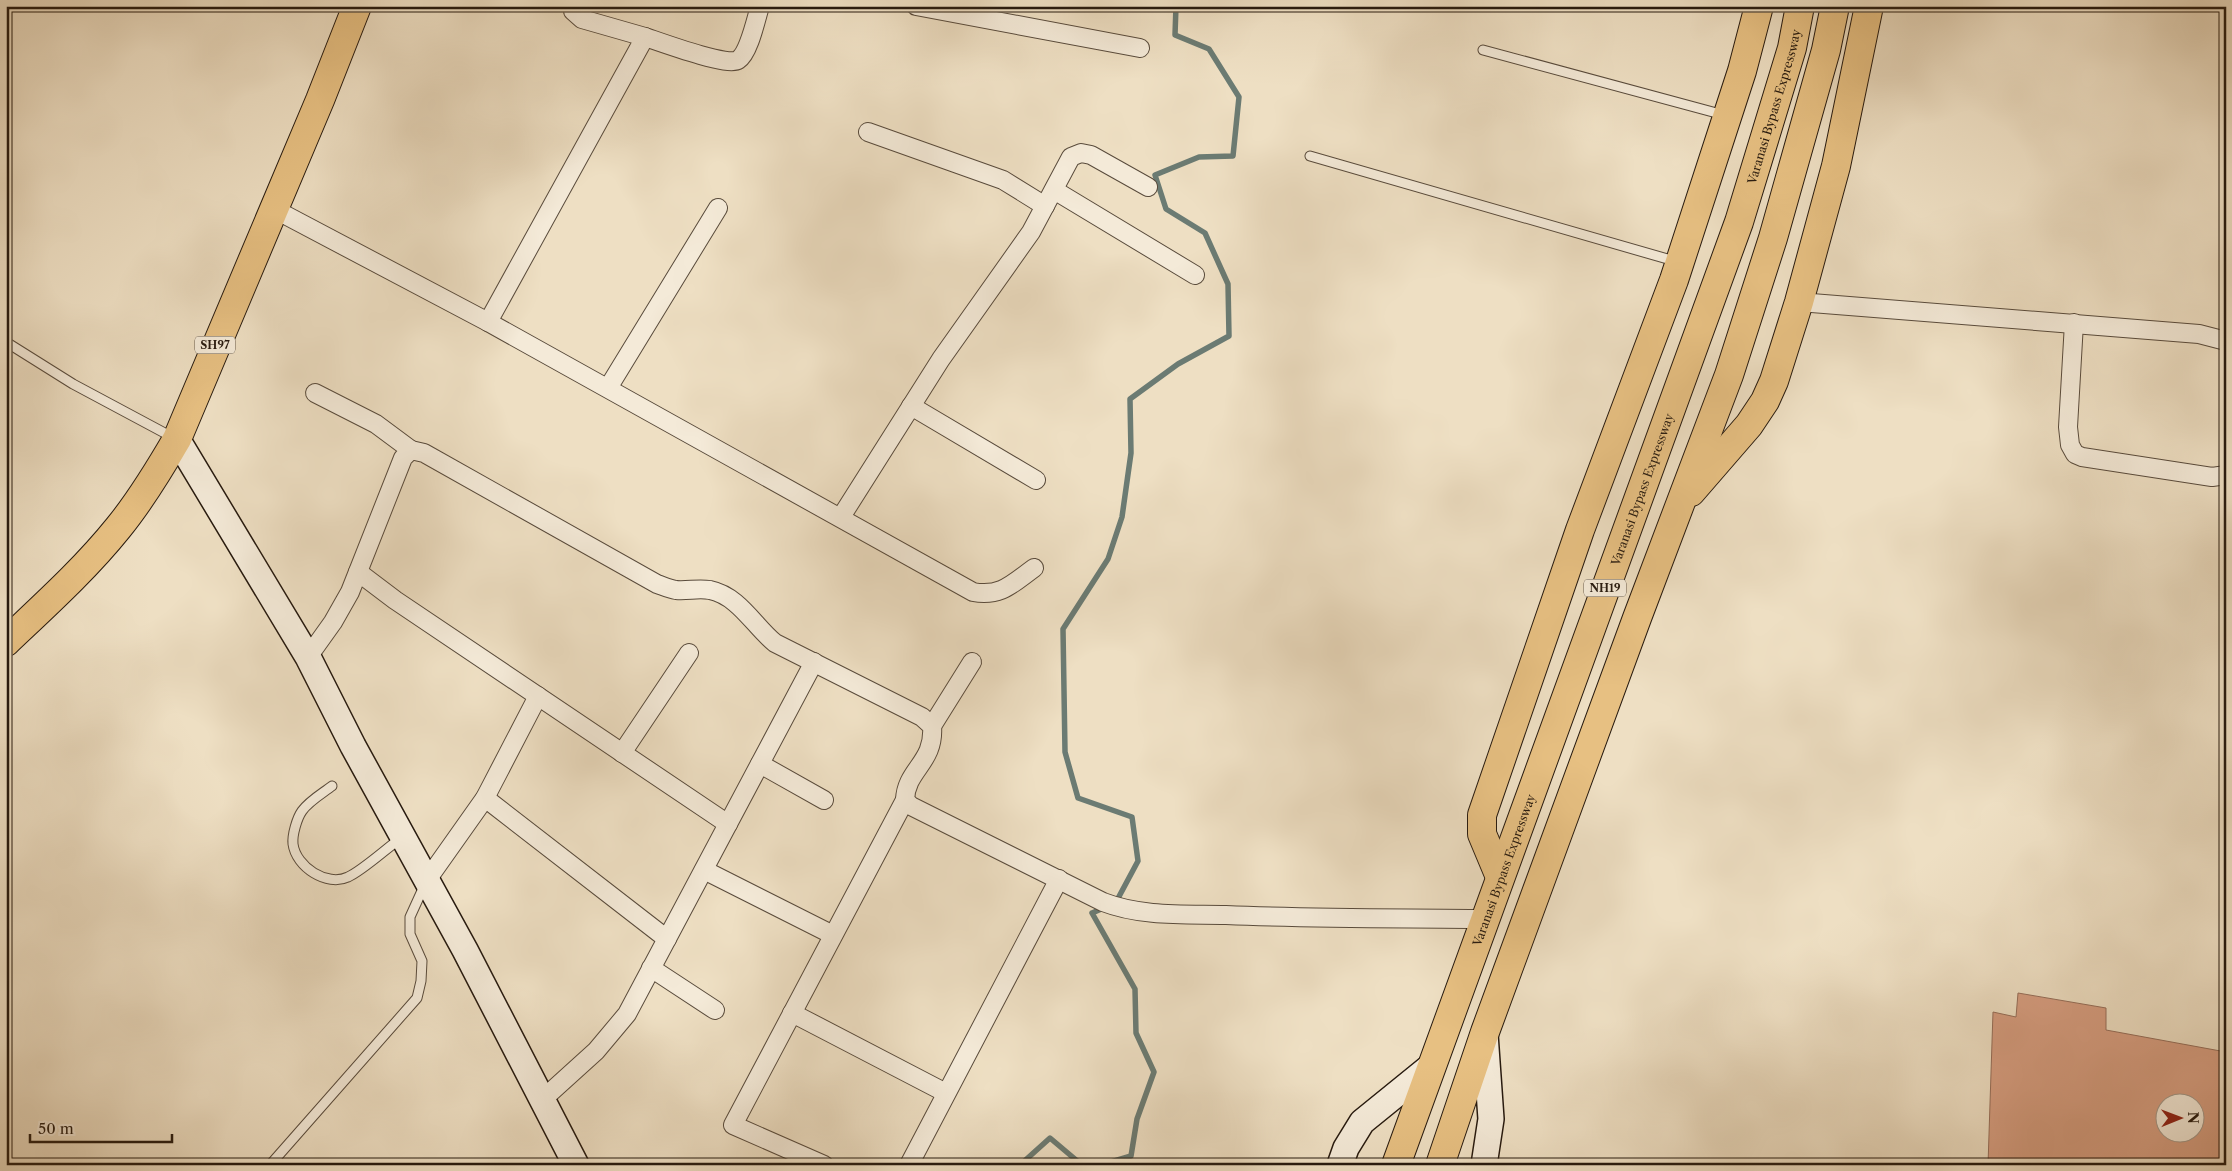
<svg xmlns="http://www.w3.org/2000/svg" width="2232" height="1171" font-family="'Libre Caslon Text',serif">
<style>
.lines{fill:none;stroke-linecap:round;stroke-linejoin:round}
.stream{stroke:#6b7b73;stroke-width:5.5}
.building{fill:#d69e81;stroke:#966f5a;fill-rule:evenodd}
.lane-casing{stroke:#594b3c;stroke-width:11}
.street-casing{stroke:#594b3c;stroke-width:20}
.secondary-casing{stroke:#271a0f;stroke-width:28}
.primary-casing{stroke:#271a0f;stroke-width:30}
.highway-casing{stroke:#271a0f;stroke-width:30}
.lane{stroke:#f4ead8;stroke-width:9}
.street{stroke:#f4ead8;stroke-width:18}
.secondary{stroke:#f4ead8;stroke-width:25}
.primary{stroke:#e7c082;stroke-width:28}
.highway{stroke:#e7c082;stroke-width:28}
.labels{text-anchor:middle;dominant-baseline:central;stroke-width:4;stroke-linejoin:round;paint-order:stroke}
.shield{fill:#f4ead8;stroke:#64584b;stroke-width:1}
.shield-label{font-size:11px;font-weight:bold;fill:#271a0f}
.street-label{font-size:12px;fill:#271a0f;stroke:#f4ead8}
</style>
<rect width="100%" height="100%" fill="#eedfc3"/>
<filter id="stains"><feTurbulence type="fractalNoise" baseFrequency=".004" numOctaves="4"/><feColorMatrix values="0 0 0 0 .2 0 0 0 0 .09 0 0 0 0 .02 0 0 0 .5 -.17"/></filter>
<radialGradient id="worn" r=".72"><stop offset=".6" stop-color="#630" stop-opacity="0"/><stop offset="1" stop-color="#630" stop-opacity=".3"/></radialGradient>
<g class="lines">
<g class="stream">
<polyline points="1115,904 1138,861 1132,817 1078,798 1065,752 1063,629 1108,559 1122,517 1131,453 1130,399 1178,364 1229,336 1228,284 1205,233 1166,209 1155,175 1199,157 1233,156 1239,97 1209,49 1175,35 1176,6"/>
<polyline points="1020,1165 1050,1138 1082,1165"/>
<polyline points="1101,1165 1131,1156 1137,1119 1154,1072 1136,1033 1135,989 1092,913 1106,907"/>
</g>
</g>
<path class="building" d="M2018 993 2106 1008V1030L2226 1052V1165H1988L1993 1012 2016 1017ZM2164 1104H2194V1134H2164Z"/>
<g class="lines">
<defs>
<g id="lane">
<polyline points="1483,50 1724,115"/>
<polyline points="1310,156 1678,262"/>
<polyline points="6,342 73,384 174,438"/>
<path d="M332 786C323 793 309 801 302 811 297 818 292 835 293 844 296 867 327 887 348 877 362 871 387 848 401 838"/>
<polyline points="270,1165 417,998 421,981 422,961 410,934 410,917 425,884"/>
</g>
<g id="street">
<polyline points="916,6 1140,48"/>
<path d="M645 37C660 42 728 67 738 60 749 53 756 19 760 6"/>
<polyline points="868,132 1003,180 1045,206"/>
<polyline points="1054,190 1195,275"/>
<path d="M274 209 488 322 973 592C1001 597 1012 584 1034 568"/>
<polyline points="1799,302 2199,334 2226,341"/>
<polyline points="488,322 645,37 582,19 573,11 573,6"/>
<polyline points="2074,323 2068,427 2070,445 2075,454 2082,457 2212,477 2226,475"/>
<polyline points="608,388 718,208"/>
<polyline points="315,393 376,424 411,450"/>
<polyline points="911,406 1036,480"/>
<polyline points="841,517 941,359 1031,232 1071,157 1081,153 1091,155 1148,187"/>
<polyline points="358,572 395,600 728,824"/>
<path d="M308 657 333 622 350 592 403 458 411 450 424 453 657 584C663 586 670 589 676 590 688 591 698 588 710 590 739 596 754 626 775 643L922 717 932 726C935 763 906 769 905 800L911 806 1103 902C1142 917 1185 914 1226 915 1312 919 1398 918 1484 919"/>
<polyline points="932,726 972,662"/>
<polyline points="622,753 689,653"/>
<polyline points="760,764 824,800"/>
<polyline points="485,798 667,939"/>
<polyline points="704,870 833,935"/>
<polyline points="427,880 485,798 538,696"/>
<polyline points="651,968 715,1010"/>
<polyline points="792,1013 946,1093"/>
<polyline points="543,1099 596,1051 627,1014 814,662"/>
<polyline points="824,1165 733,1125 905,800"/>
<polyline points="909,1165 1059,879"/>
</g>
<g id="secondary">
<polyline points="177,439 308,657 353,746 465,950 576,1165"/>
<polyline points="1340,1165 1346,1148 1362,1122 1431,1066"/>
<polyline points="1484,1165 1491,1119 1485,1034"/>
</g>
<path id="primary" d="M6 642C45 605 85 569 118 528 141 500 159 470 177 439L320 100 357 6"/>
<g id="highway">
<polyline points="1691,492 1749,425 1765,401 1774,381 1799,302 1836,166 1869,6"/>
<polyline points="1500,877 1482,834 1482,815 1580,530 1674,280 1742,71 1759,6"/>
<path id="s1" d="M1396 1165 1739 222 1792 48 1800 6"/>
<polyline points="1440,1165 1485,1032 1637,618 1729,375 1773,238 1826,50 1835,6"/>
</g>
</defs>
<use href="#lane" class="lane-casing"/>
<use href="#street" class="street-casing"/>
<use href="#secondary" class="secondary-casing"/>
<use href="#primary" class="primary-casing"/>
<use href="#highway" class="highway-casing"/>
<use href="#lane" class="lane"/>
<use href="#street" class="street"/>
<use href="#secondary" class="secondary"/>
<use href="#primary" class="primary"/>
<use href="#highway" class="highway"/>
</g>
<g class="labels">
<g class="shield">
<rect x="195" y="336.5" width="40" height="17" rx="4"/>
<rect x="1584" y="579.5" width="42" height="17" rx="4"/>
</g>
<g class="shield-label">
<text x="215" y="345">SH97</text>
<text x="1605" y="588">NH19</text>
</g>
<g class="street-label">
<text stroke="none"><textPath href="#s1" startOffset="1124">Varanasi Bypass Expressway</textPath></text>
<text stroke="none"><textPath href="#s1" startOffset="719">Varanasi Bypass Expressway</textPath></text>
<text stroke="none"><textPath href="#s1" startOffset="314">Varanasi Bypass Expressway</textPath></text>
</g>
</g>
<rect width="2232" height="1171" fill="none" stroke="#eedfc3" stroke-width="25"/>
<rect x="8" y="8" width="2217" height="1156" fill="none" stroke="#271a0f" stroke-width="2.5"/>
<rect x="12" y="12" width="2207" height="1146" fill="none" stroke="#271a0f"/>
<g transform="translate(2180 1118) rotate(89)"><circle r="24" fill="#f4ead8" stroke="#a29788"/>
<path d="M0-4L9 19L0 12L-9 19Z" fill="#8f2418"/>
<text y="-8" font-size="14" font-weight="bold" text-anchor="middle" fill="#271a0f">N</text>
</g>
<path d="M30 1134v8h142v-8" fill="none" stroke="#271a0f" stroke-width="2.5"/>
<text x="38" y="1134" font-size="15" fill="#271a0f" stroke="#f4ead8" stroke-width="4" paint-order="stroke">50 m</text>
<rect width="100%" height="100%" filter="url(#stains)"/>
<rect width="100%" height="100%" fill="url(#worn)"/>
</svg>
